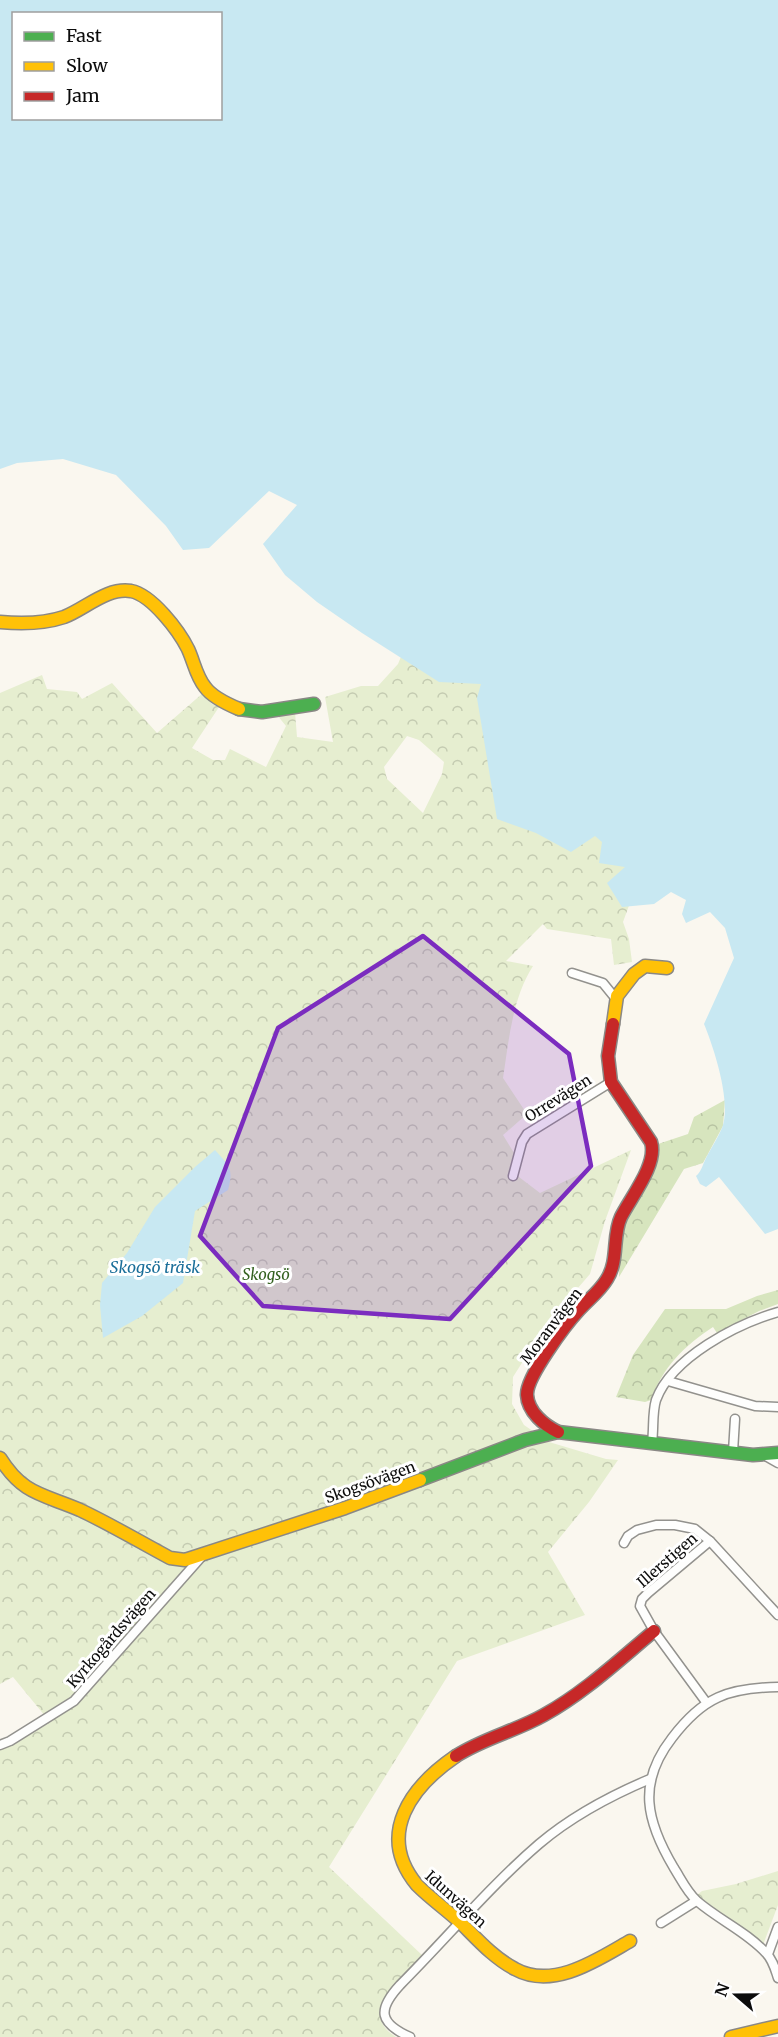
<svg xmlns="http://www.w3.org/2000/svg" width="778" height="2037" font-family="Merriweather,serif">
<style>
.forest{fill:url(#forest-crowns)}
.park{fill:url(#park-crowns);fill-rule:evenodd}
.water{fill:#c8e8f2;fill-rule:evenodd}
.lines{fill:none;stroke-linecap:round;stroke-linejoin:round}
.street-casing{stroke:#93928e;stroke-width:11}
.fast-casing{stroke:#8a8885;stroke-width:15}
.slow-casing{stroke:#8a8885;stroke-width:15}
.jam-casing{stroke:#8a8885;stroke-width:15}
.street{stroke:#fefefd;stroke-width:8}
.fast{stroke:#4caf50;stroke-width:12}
.slow{stroke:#ffc107;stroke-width:12}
.jam{stroke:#c62828;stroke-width:12}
.marked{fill:#7b2cbf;fill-opacity:0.2;stroke:#7b2cbf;stroke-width:4.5;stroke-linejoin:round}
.labels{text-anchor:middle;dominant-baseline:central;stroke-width:6;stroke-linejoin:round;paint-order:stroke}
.street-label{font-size:15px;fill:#0c0c0c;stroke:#fff}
.park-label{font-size:15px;font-style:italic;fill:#33611f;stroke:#fff}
.water-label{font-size:16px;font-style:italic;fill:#1a6e99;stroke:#fff}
</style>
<defs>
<pattern id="forest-crowns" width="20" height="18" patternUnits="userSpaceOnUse" patternTransform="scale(1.5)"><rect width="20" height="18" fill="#d7e5be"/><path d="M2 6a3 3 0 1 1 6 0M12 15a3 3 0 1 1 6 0" fill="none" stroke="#b7c3a2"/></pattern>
<pattern id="park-crowns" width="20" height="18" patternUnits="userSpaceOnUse" patternTransform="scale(1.5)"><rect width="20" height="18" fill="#e6eed0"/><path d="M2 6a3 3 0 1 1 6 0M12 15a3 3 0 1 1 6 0" fill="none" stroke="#c4cbb1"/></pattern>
</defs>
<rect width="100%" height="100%" fill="#faf7ef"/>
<g class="forest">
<polygon points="725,1100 723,1126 703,1163 684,1169 619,1277 620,1231 658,1144 688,1134 694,1117"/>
<path d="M778 1290V1304L759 1311 717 1333 713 1327C685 1345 662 1368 651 1400L645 1402 616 1397 633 1355 665 1309H726L757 1296Z"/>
</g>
<g class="park">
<path d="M465 499 737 609 623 922 629 939 632 962 614 965 611 939 547 929 543 924 506 961 533 966C512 999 509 1040 503 1078L527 1114 503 1135 519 1161 515 1174 540 1193 631 1150 605 1221 590 1274 546 1325 513 1377 512 1404 524 1425 549 1442 606 1459 618 1460 589 1502 548 1552 585 1615 457 1661 329 1867 422 1955C402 1977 356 2012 396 2037H0V1749L50 1722 13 1677 0 1684V693L42 675 47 689 77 692 82 699 112 683 157 733 203 693 212 704 219 707 192 748 213 760H225L230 749 266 767 286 726 277 715 295 712 297 737 333 742 325 697 361 686H378L398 664ZM407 736 419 740 444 762 442 774 423 813 387 779 384 767Z"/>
<polygon points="778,1871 778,1905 763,1945 697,1895 702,1891 736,1884"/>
</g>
<g class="water">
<path d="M0 0H778V1229L765 1234 719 1177 706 1187 700 1184 696 1176C702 1171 703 1163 707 1156 712 1147 718 1137 722 1128 732 1103 714 1048 704 1024L734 958 725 928 710 912 686 923 682 914 686 900 671 892 654 904 622 907 607 883 625 867 599 863 602 842 595 836 571 852 536 833 497 819 477 698 481 684 439 682 362 633 317 602 285 575 263 544 297 505 269 491 209 548 183 550 166 526 116 475 63 459 17 463 0 469ZM14 14H220V118H14Z"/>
<path d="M215 1150C229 1166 234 1168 228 1190L195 1211 183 1283 142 1316 103 1338 100 1305 102 1283 127 1253 155 1207 195 1167Z"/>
</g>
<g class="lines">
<defs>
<g id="street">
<polyline points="572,973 603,983 616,999"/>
<polyline points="513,1176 522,1142 527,1134 611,1082"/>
<polyline points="668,1381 755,1406 778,1407"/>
<path d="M652 1442C654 1429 652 1413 656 1400 672 1357 737 1324 778 1312"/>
<polyline points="733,1452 735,1419"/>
<polyline points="764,1455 778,1463"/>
<polyline points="624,1543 628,1536 637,1530 656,1525 675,1525 695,1529 710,1541 778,1615"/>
<path d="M778 1687C728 1688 703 1697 672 1738 637 1783 646 1821 674 1868 681 1879 687 1892 697 1901 719 1920 747 1932 766 1953 773 1960 775 1969 778 1978"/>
<polyline points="706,1702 654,1631 640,1606 642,1599 648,1593 710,1541"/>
<polyline points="0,1745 10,1741 74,1701 203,1555"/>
<polyline points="661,1923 696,1901"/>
<polyline points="768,1954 778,1927"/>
<path d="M410 2037C379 2023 377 2010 400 1985 447 1938 489 1887 539 1844 572 1816 612 1795 650 1779"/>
</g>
<g id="fast">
<polyline points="239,709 262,712 314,704"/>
<polyline points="420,1480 525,1440 558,1432 753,1455 778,1453"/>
</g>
<g id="slow">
<path d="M0 622C21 624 43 624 64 617 85 609 107 587 131 591 152 595 179 631 188 649 194 662 196 676 205 687 212 697 227 704 239 709"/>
<polyline points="613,1024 617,996 634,974 645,966 667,968"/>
<path d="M0 1458C23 1495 43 1494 80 1510 110 1524 140 1542 170 1558L185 1560 345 1508 420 1480"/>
<path d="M456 1756C412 1786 375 1834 417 1885 431 1899 447 1910 462 1924 478 1940 494 1958 515 1969 553 1990 597 1960 630 1941"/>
<polyline points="731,2037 778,2026"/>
</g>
<g id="jam">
<path d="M558 1432C544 1425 528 1412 527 1395 526 1377 566 1324 579 1310 589 1299 600 1291 607 1279 619 1260 612 1236 621 1217 631 1197 658 1164 651 1142L611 1082 608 1056 613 1024"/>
<path d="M456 1756C484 1738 516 1731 544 1715 584 1693 619 1660 654 1631"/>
</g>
</defs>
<use href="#street" class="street-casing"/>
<use href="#fast" class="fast-casing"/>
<use href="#slow" class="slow-casing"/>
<use href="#jam" class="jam-casing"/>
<use href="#street" class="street"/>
<use href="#fast" class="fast"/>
<use href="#slow" class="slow"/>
<use href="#jam" class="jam"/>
</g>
<path class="marked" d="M423 936 569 1054 591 1166 450 1319 263 1306 200 1236 278 1028Z"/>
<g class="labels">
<g class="street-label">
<text transform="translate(558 1098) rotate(-32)">Orrevägen</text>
<text transform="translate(551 1326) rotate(-53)">Moranvägen</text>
<text transform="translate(370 1482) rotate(-20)">Skogsövägen</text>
<text transform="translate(667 1560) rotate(-41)">Illerstigen</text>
<text transform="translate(111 1638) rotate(-49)">Kyrkogårdsvägen</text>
<text transform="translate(456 1899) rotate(42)">Idunvägen</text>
</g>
<g class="park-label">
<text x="266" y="1274">Skogsö</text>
</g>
<g class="water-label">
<text x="155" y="1267">Skogsö träsk</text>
</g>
</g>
<rect x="12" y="12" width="210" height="108" fill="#ffffff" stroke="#9e9e9e" stroke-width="1.5"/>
<rect x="24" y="32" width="30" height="9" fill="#4caf50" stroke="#9e9e9e" stroke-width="1.5"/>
<text x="66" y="42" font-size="18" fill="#0c0c0c">Fast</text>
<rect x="24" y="62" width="30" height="9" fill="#ffc107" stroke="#9e9e9e" stroke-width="1.5"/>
<text x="66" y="72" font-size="18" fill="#0c0c0c">Slow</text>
<rect x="24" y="92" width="30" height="9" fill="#c62828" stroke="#9e9e9e" stroke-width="1.5"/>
<text x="66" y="102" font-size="18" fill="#0c0c0c">Jam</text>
<g transform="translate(736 1995) rotate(290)" stroke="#ffffff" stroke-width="4.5" paint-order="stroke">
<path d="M0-4.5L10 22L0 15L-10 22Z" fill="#0c0c0c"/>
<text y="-9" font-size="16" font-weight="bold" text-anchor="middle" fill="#0c0c0c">N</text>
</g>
</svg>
